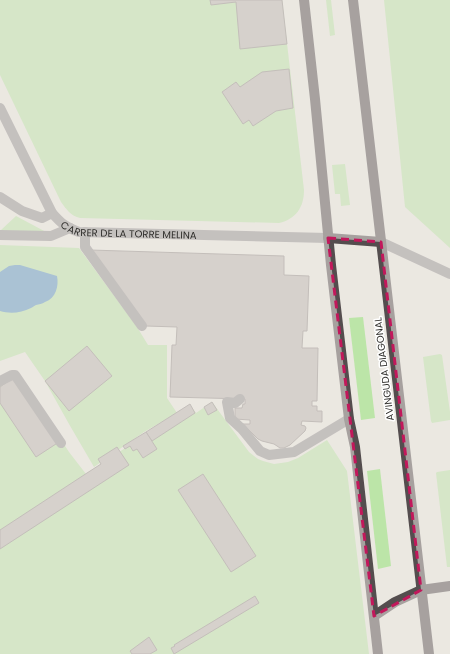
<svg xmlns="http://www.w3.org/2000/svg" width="450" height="654" font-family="Poppins,sans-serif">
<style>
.green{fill:#bce5a8}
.water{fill:#5b94c4}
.building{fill:#bcb5b1;stroke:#948d8a}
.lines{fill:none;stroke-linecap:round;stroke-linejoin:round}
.minor{stroke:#969293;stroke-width:10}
.major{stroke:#544d4e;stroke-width:10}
.marked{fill:none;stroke:#c2185b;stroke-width:3;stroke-dasharray:8 5;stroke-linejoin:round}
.labels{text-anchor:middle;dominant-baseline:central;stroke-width:3;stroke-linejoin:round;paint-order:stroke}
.street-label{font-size:10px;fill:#2e2d2a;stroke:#fff}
</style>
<rect width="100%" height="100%" fill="#ebe8e1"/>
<g class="green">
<path d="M0 0H282L304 190C304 207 296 219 279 223L80 218C71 216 66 209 61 202L0 75Z"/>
<polygon points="326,0 331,0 335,35 330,36"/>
<polygon points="384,0 450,0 450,248 405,207"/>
<polygon points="345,164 350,205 341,206 340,194 335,194 332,165"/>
<polygon points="16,216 46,232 0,231"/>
<polygon points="0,245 79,248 137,327 148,345 167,345 167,398 177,413 144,432 94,467 69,424 45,381 25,352 0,361"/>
<polygon points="363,317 375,418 361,420 349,318"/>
<polygon points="440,354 442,355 450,412 450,420 432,423 431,421 423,357"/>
<polygon points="16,372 69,452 86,474 190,405 196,413 212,402 249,452 258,459 263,461 274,464 288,462 298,458 327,440 347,471 369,654 0,654 0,380"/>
<polygon points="380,469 391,566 378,569 367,471"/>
<polygon points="450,470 450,567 447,567 436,473 437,472"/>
</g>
<path class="water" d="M15 265H20L57 276C59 286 56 298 45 302 42 304 39 304 36 305 34 306 33 307 31 308 21 313 10 314 0 311V272L9 266Z"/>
<g class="building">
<polygon points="210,0 282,0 287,44 240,49 236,2 211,5"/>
<polygon points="289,69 293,108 276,111 253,126 249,120 243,124 222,92 236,82 240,87 262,72"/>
<polygon points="90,250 284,256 284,275 309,276 307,331 303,331 302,348 318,348 317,401 312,401 312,406 317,406 317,411 322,411 322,422 302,421 301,425 305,426 306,428 305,431 290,445 284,448 280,448 274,444 262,441 258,439 243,424 250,424 250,420 235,419 235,408 242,408 243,404 245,404 245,399 170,397 172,345 176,345 177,327 146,326"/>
<polygon points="87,346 112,376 69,411 45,381"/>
<polygon points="14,377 59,442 36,457 0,403 0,387"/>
<polygon points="212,402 217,410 208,415 204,407"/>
<polygon points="190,404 195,413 152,441 146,432"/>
<polygon points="146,432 157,449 143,458 137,449 133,451 130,446 125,449 123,446"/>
<polygon points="117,447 129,465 0,549 0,530 87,473 101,464 98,459"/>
<polygon points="203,474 256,556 231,572 178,490"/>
<polygon points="255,596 259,603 174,654 171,648 175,646 174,645"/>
<polygon points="149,637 157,650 150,654 132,654 130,651"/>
</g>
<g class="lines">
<g class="minor">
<path id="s1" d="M0 108 52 213C61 223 65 227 79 232L328 238"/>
<polyline points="0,197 22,211 42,218 52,213"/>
<polyline points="85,232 85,247 142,326"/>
<polyline points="0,235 51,236 70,228"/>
<polyline points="381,242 450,274"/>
<polyline points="0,381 12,375 15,375 61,443"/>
<polyline points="240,399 235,403 227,402 230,418 242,429 260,451 269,455 294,452 349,419"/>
</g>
<g class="major">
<polyline points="304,0 315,99 331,265 349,419 355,447 378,654"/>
<polyline points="353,0 429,654"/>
<polyline points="328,238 381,242"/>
<polyline points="374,616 395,602 421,590 450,586"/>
</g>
</g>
<path d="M0 0H450V654H0ZM328 238 381 242 421 590 374 616Z" fill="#ebe8e1" fill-opacity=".55" fill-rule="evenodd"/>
<path class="marked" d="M328 238 381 242 421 590 374 616Z"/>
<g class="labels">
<g class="street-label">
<text stroke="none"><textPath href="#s1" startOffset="200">CARRER DE LA TORRE MELINA</textPath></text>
<text transform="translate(384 369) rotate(-97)">AVINGUDA DIAGONAL</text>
</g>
</g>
</svg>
